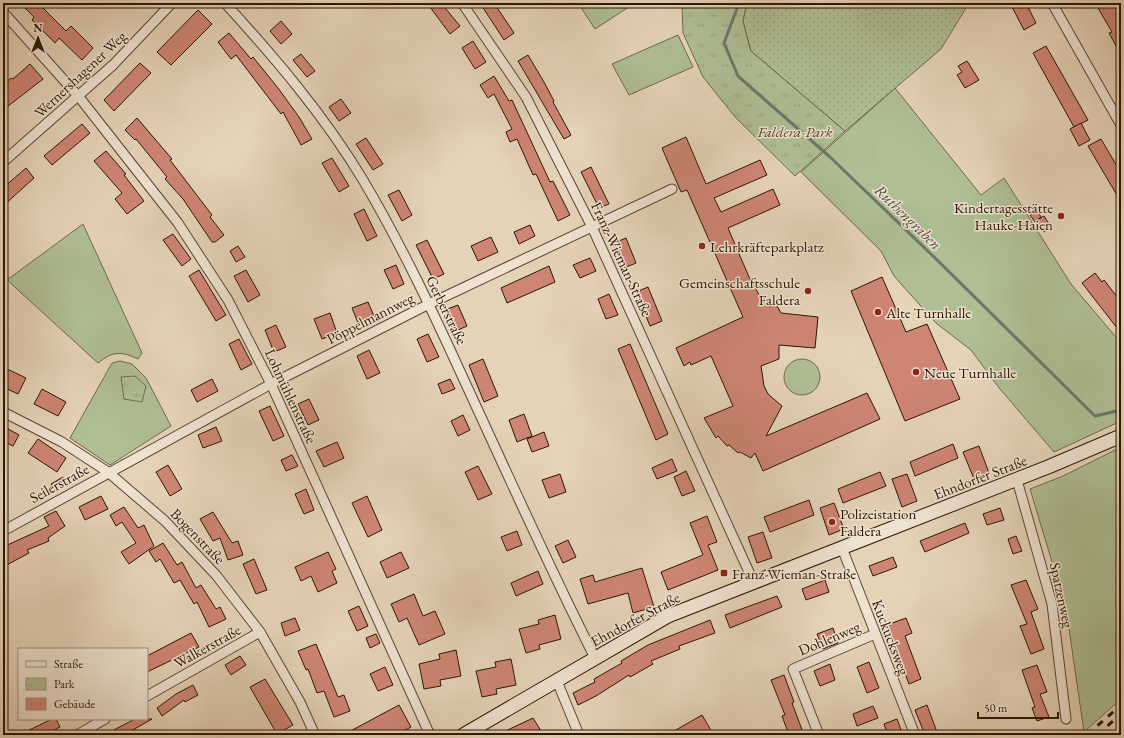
<svg xmlns="http://www.w3.org/2000/svg" width="1124" height="738" font-family="'EB Garamond',serif">
<style>
.grass{fill:#afbe93;stroke:#6e6a4a}
.park{fill:url(#park-tufts);stroke:#6e6a4a}
.garden{fill:url(#garden-dots);stroke:#6e6a4a}
.lines{fill:none;stroke-linecap:round;stroke-linejoin:round}
.stream{stroke:#6c776c;stroke-width:3}
.building{fill:#ce8574;stroke:#2d1600}
.street-casing{stroke:#5b452e;stroke-width:11}
.secondary-casing{stroke:#2d1600;stroke-width:15}
.street{stroke:#eee2d1;stroke-width:9}
.secondary{stroke:#eee2d1;stroke-width:13}
.rail{stroke:#2d1600;stroke-width:3;stroke-dasharray:7 7;stroke-linecap:butt}
.poi-dot{fill:#8f2418;stroke:#eee2d1;stroke-width:1.5}
.labels{text-anchor:middle;dominant-baseline:central;stroke-width:3;stroke-linejoin:round;paint-order:stroke}
.street-label{font-size:15px;fill:#2d1600;stroke:#eee2d1}
.park-label{font-size:15px;font-style:italic;fill:#54482c;stroke:#eee2d1}
.poi-label{font-size:15px;fill:#2d1600;stroke:#eee2d1;text-anchor:start}
.water-label{font-size:16px;font-style:italic;fill:#524e3f;stroke:#eee2d1}
</style>
<defs>
<pattern id="park-tufts" width="24" height="20" patternUnits="userSpaceOnUse"><rect width="24" height="20" fill="#afbe93"/><path d="M3 7l-1-3M5 7V3M7 7l1-3M15 17l-1-3M17 17v-4M19 17l1-3" fill="none" stroke="#97a37d"/></pattern>
<pattern id="garden-dots" width="8" height="8" patternUnits="userSpaceOnUse"><rect width="8" height="8" fill="#afbe93"/><path d="M2 2h.1M6 6h.1" fill="none" stroke="#97a37d" stroke-width="1.8" stroke-linecap="round"/></pattern>
</defs>
<rect width="100%" height="100%" fill="#e5d3b8"/>
<filter id="stains"><feTurbulence type="fractalNoise" baseFrequency=".005" numOctaves="4"/><feColorMatrix values="0 0 0 0 .2 0 0 0 0 .09 0 0 0 0 .02 0 0 0 .5 -.17"/></filter>
<radialGradient id="worn" r=".72"><stop offset=".6" stop-color="#630" stop-opacity="0"/><stop offset="1" stop-color="#630" stop-opacity=".3"/></radialGradient>
<g class="grass">
<polygon points="578,3 635,3 595,29"/>
<polygon points="678,35 693,67 629,95 612,64"/>
<polygon points="895,88 981,195 1004,178 1071,284 1121,343 1121,421 1054,452 1000,389 971,350 936,323 894,276 881,251 801,172"/>
<path d="M83 224 142 353 138 359C121 351 113 351 98 363L7 280Z"/>
<circle cx="802" cy="377" r="18"/>
<polygon points="120,361 132,364 146,378 171,426 110,465 70,438 112,363"/>
<polygon points="1121,447 1121,699 1084,732 1066,608 1030,489 1063,476"/>
</g>
<g class="park">
<polygon points="682,3 747,3 743,21 751,51 845,131 795,176 736,118 703,77 683,33"/>
<polygon points="135,376 146,386 142,402 124,399 121,377"/>
</g>
<polygon class="garden" points="747,3 964,3 966,8 941,49 845,131 751,51 743,21"/>
<g class="lines">
<polyline class="stream" points="739,3 724,43 738,76 830,157 932,255 1095,416 1121,410"/>
</g>
<g class="building">
<polygon points="20,3 48,3 43,8 66,31 71,26 93,48 82,60 59,38 55,43 32,20 34,17"/>
<polygon points="427,3 441,3 460,26 450,34"/>
<polygon points="480,3 494,3 514,33 504,40"/>
<polygon points="1010,3 1026,3 1036,23 1024,30"/>
<polygon points="1106,3 1121,3 1121,55 1109,33 1112,32 1098,8"/>
<polygon points="198,10 212,24 171,65 157,52"/>
<polygon points="281,21 292,34 281,44 270,31"/>
<polygon points="229,33 251,59 253,57 278,88 299,117 312,139 301,145 283,112 281,114 236,55 231,59 218,42"/>
<polygon points="473,41 486,62 475,69 462,48"/>
<polygon points="1046,46 1088,120 1074,127 1033,53"/>
<polygon points="301,54 315,71 307,77 293,60"/>
<polygon points="528,55 544,82 554,101 553,102 571,135 564,139 518,61"/>
<polygon points="967,61 979,80 965,88 957,75 962,72 958,66"/>
<polygon points="140,63 151,73 114,111 104,100"/>
<polygon points="30,64 43,79 3,110 3,85 11,78 13,79"/>
<polygon points="494,76 509,101 512,100 550,182 553,181 570,215 558,221 536,174 533,175 517,139 510,142 506,132 512,129 494,94 488,98 480,85"/>
<polygon points="341,99 351,113 339,121 329,107"/>
<polygon points="137,118 172,159 170,160 212,215 210,217 224,235 215,242 212,242 183,199 165,179 167,177 136,139 135,140 125,130"/>
<polygon points="1081,123 1090,140 1079,146 1070,129"/>
<polygon points="82,124 90,133 52,165 44,156"/>
<polygon points="686,137 706,184 760,160 767,175 714,198 721,212 773,189 780,205 728,228 749,277 762,300 765,298 770,307 776,304 781,313 818,317 815,348 779,345 779,359 761,366 764,386 768,394 782,406 766,436 867,393 880,419 763,471 755,453 751,458 740,452 738,453 729,445 727,446 718,436 716,438 704,418 733,406 711,356 691,365 690,362 684,366 676,348 743,317 687,190 681,192 662,148"/>
<polygon points="366,138 383,164 373,170 356,144"/>
<polygon points="1101,139 1121,173 1121,202 1088,146"/>
<polygon points="106,151 126,174 124,175 144,201 127,214 115,199 122,193 94,161"/>
<polygon points="332,158 349,186 339,192 322,163"/>
<polygon points="591,167 609,204 599,208 581,172"/>
<polygon points="26,168 34,178 3,206 3,188"/>
<polygon points="399,190 412,215 402,221 388,195"/>
<polygon points="364,209 377,236 367,241 354,214"/>
<polygon points="1037,210 1041,217 1035,222 1030,215"/>
<polygon points="1044,216 1051,227 1044,232 1037,220"/>
<polygon points="530,225 535,236 519,244 514,232"/>
<polygon points="173,234 191,259 182,266 163,240"/>
<polygon points="491,237 498,252 478,261 471,246"/>
<polygon points="626,238 636,263 624,268 614,243"/>
<polygon points="427,240 444,274 433,279 416,245"/>
<polygon points="238,246 245,257 236,262 230,251"/>
<polygon points="590,258 596,271 580,278 573,265"/>
<polygon points="396,265 404,284 393,289 384,270"/>
<polygon points="549,266 555,282 507,303 501,288"/>
<polygon points="199,270 226,315 216,321 189,276"/>
<polygon points="246,270 260,295 248,302 234,276"/>
<polygon points="1095,273 1102,282 1104,280 1121,302 1121,333 1082,283"/>
<polygon points="882,277 906,332 927,324 960,399 905,421 851,291"/>
<polygon points="648,287 662,321 650,326 636,292"/>
<polygon points="609,294 618,315 606,319 598,299"/>
<polygon points="368,302 374,316 358,323 352,308"/>
<polygon points="458,305 467,326 454,332 445,310"/>
<polygon points="330,313 337,333 322,339 314,319"/>
<polygon points="276,325 286,347 274,352 265,330"/>
<polygon points="428,334 439,357 427,362 417,339"/>
<polygon points="239,339 252,364 241,370 229,344"/>
<polygon points="630,344 668,434 656,440 618,349"/>
<polygon points="369,350 380,373 367,379 357,356"/>
<polygon points="483,359 498,396 484,402 469,365"/>
<polygon points="3,367 26,378 18,394 3,387"/>
<polygon points="212,379 218,391 197,402 191,390"/>
<polygon points="450,379 455,389 442,394 438,384"/>
<polygon points="42,389 66,402 58,416 34,404"/>
<polygon points="309,399 319,420 308,425 298,404"/>
<polygon points="270,406 284,436 273,441 259,411"/>
<polygon points="524,414 532,436 517,442 509,420"/>
<polygon points="463,415 470,430 458,436 451,421"/>
<polygon points="3,426 19,435 13,446 3,441"/>
<polygon points="216,427 222,441 203,448 198,435"/>
<polygon points="544,432 549,446 532,452 527,439"/>
<polygon points="38,439 66,458 57,472 28,453"/>
<polygon points="337,442 344,458 324,467 316,451"/>
<polygon points="953,444 958,458 915,476 910,462"/>
<polygon points="979,446 989,473 974,479 963,452"/>
<polygon points="292,455 298,466 286,471 281,460"/>
<polygon points="672,459 677,471 657,479 652,468"/>
<polygon points="168,465 182,489 170,496 156,472"/>
<polygon points="478,466 492,494 478,500 465,472"/>
<polygon points="686,471 695,491 682,496 674,477"/>
<polygon points="880,472 886,486 843,503 838,489"/>
<polygon points="560,474 566,492 549,498 542,480"/>
<polygon points="907,474 917,501 902,507 892,479"/>
<polygon points="63,477 67,484 55,491 51,484"/>
<polygon points="306,489 314,510 304,514 295,494"/>
<polygon points="101,496 108,509 85,520 79,507"/>
<polygon points="367,496 382,530 368,537 352,503"/>
<polygon points="809,500 814,515 770,532 764,517"/>
<polygon points="834,503 844,529 829,535 820,508"/>
<polygon points="124,507 138,528 144,525 154,546 129,564 121,552 136,543 122,522 116,526 110,515"/>
<polygon points="1000,508 1004,520 987,525 983,514"/>
<polygon points="56,511 65,526 48,538 49,541 27,550 29,553 3,567 3,547 49,526 44,517"/>
<polygon points="213,512 232,543 238,541 243,555 228,560 220,538 213,541 200,519"/>
<polygon points="707,516 717,542 708,545 718,570 668,590 661,572 703,555 690,523"/>
<polygon points="965,523 969,533 925,552 920,541"/>
<polygon points="517,531 522,545 507,551 501,537"/>
<polygon points="763,532 772,558 757,563 748,537"/>
<polygon points="1016,536 1022,551 1013,554 1008,539"/>
<polygon points="568,540 576,557 563,563 555,546"/>
<polygon points="163,543 177,565 182,562 196,588 201,585 216,609 220,607 226,619 209,627 197,602 194,604 180,580 174,583 160,559 156,562 149,551"/>
<polygon points="328,552 336,569 332,571 337,583 318,592 311,576 301,581 295,567"/>
<polygon points="401,552 409,568 387,578 380,562"/>
<polygon points="893,557 897,567 873,576 869,566"/>
<polygon points="254,559 267,590 256,594 243,564"/>
<polygon points="642,568 654,607 633,613 628,593 588,604 580,579 593,575 595,582"/>
<polygon points="538,571 543,584 516,596 511,583"/>
<polygon points="825,580 829,592 806,600 802,589"/>
<polygon points="1026,580 1038,609 1031,612 1044,649 1031,654 1020,626 1027,624 1011,585"/>
<polygon points="414,594 423,616 435,611 445,634 419,645 407,618 399,622 391,604"/>
<polygon points="777,596 782,607 730,628 725,615"/>
<polygon points="359,606 368,626 357,631 348,611"/>
<polygon points="555,615 561,639 539,645 540,649 526,653 519,629 539,624 538,620"/>
<polygon points="295,618 300,630 285,636 281,623"/>
<polygon points="906,618 912,633 905,636 921,679 909,684 887,625"/>
<polygon points="710,620 715,633 679,646 680,649 651,661 653,664 630,677 629,675 596,696 578,705 573,693 595,682 594,679 622,663 621,661 648,645"/>
<polygon points="833,628 838,643 823,649 817,634"/>
<polygon points="191,633 199,647 147,672 147,656"/>
<polygon points="376,634 380,643 370,648 366,638"/>
<polygon points="316,644 338,697 344,695 350,711 334,717 324,691 317,693 308,669 306,670 298,651"/>
<polygon points="456,650 461,676 440,680 441,686 424,689 419,664 440,659 439,654"/>
<polygon points="240,656 246,665 231,675 225,665"/>
<polygon points="511,659 516,685 496,689 497,694 482,697 476,671 496,667 495,662"/>
<polygon points="869,662 879,688 867,693 857,667"/>
<polygon points="830,664 835,680 820,686 814,671"/>
<polygon points="1037,665 1047,692 1040,694 1049,717 1037,721 1032,708 1035,707 1022,670"/>
<polygon points="385,667 393,685 378,691 370,674"/>
<polygon points="784,675 794,702 792,703 804,735 789,735 782,716 785,715 771,680"/>
<polygon points="265,679 293,725 277,734 250,687"/>
<polygon points="193,685 198,695 185,702 184,700 162,716 157,708 176,694"/>
<polygon points="399,705 411,727 396,735 343,735"/>
<polygon points="927,705 938,735 925,735 915,710"/>
<polygon points="873,706 878,718 857,726 853,714"/>
<polygon points="702,715 712,732 706,735 667,735"/>
<polygon points="533,718 541,731 534,735 497,735"/>
<polygon points="52,719 56,719 60,727 44,735 19,735"/>
<polygon points="135,719 152,719 124,735 104,735"/>
<polygon points="897,719 903,735 888,735 884,724"/>
</g>
<g class="lines">
<defs>
<g id="street">
<path d="M225 3C275 58 324 115 363 180 401 244 433 312 464 380 507 473 549 567 595 658"/>
<polyline points="462,3 526,97 592,227 754,583"/>
<polyline points="1052,3 1121,125"/>
<polyline points="3,12 79,97 178,223 228,300 271,384 430,735"/>
<polyline points="3,162 113,65 172,3"/>
<polyline points="3,412 62,442 108,472 165,521 216,575 260,632 300,702 315,735"/>
<polyline points="1017,480 1052,604 1066,719"/>
<polyline points="3,531 271,384 429,304 672,189"/>
<polyline points="842,548 915,735"/>
<polyline points="557,681 579,735"/>
<polyline points="147,696 260,632"/>
<polyline points="77,735 105,719"/>
<polyline points="819,735 793,669 875,634"/>
</g>
<polyline id="secondary" points="463,735 668,616 1048,467 1121,436"/>
</defs>
<use href="#street" class="street-casing"/>
<use href="#secondary" class="secondary-casing"/>
<use href="#street" class="street"/>
<use href="#secondary" class="secondary"/>
<g class="rail">
<polyline points="1087,735 1121,705"/>
<polyline points="1097,735 1121,714"/>
</g>
</g>
<g class="poi-dot">
<circle cx="1061" cy="216" r="4"/>
<circle cx="702" cy="246" r="4"/>
<circle cx="808" cy="291" r="4"/>
<circle cx="878" cy="312" r="4"/>
<circle cx="916" cy="372" r="4"/>
<circle cx="832" cy="522" r="4"/>
<rect x="720" y="569" width="8" height="8" rx="2"/>
</g>
<g class="labels">
<g class="street-label">
<text transform="translate(80 74) rotate(-43)">Wernershagener Weg</text>
<text transform="translate(622 259) rotate(65)">Franz-Wieman-Straße</text>
<text transform="translate(447 310) rotate(64)">Gerberstraße</text>
<text transform="translate(370 318) rotate(-27)">Pöppelmannweg</text>
<text transform="translate(291 396) rotate(65)">Lohmühlenstraße</text>
<text transform="translate(980 477) rotate(-21)">Ehndorfer Straße</text>
<text transform="translate(59 483) rotate(-29)">Seilerstraße</text>
<text transform="translate(198 536) rotate(46)">Bogenstraße</text>
<text transform="translate(1062 595) rotate(78)">Spatzenweg</text>
<text transform="translate(635 619) rotate(-28)">Ehndorfer Straße</text>
<text transform="translate(891 637) rotate(69)">Kuckucksweg</text>
<text transform="translate(829 638) rotate(-23)">Dohlenweg</text>
<text transform="translate(207 646) rotate(-29)">Walkerstraße</text>
</g>
<g class="park-label">
<text x="795" y="131">Faldera-Park</text>
</g>
<g class="poi-label">
<text x="1053" y="207" text-anchor="end">Kindertagesstätte<tspan x="1053" dy="17">Hauke-Haien</tspan></text>
<text x="710" y="246">Lehrkräfteparkplatz</text>
<text x="800" y="282" text-anchor="end">Gemeinschaftsschule<tspan x="800" dy="17">Faldera</tspan></text>
<text x="886" y="312">Alte Turnhalle</text>
<text x="924" y="372">Neue Turnhalle</text>
<text x="840" y="513">Polizeistation<tspan x="840" dy="17">Faldera</tspan></text>
<text x="732" y="573">Franz-Wieman-Straße</text>
</g>
<g class="water-label">
<text transform="translate(908 217) rotate(44)">Ruthengraben</text>
</g>
</g>
<rect width="1124" height="738" fill="none" stroke="#e5d3b8" stroke-width="16"/>
<rect x="4" y="4" width="1116" height="730" fill="none" stroke="#2d1600" stroke-width="2"/>
<rect x="8" y="8" width="1108" height="722" fill="none" stroke="#2d1600"/>
<rect x="18" y="648" width="130" height="72" fill="#eee2d1" stroke="#a1907d"/>
<rect x="26" y="661" width="20" height="6" fill="#eee2d1" stroke="#a1907d"/>
<text x="54" y="668" font-size="12" fill="#2d1600">Straße</text>
<rect x="26" y="678" width="20" height="12" fill="url(#park-tufts)" stroke="#a1907d"/>
<text x="54" y="688" font-size="12" fill="#2d1600">Park</text>
<rect x="26" y="698" width="20" height="12" fill="#ce8574" stroke="#a1907d"/>
<text x="54" y="708" font-size="12" fill="#2d1600">Gebäude</text>
<g transform="translate(38 38)" stroke="#eee2d1" stroke-width="3" paint-order="stroke">
<path d="M0-3L7 15L0 10L-7 15Z" fill="#2d1600"/>
<text y="-6" font-size="11" font-weight="bold" text-anchor="middle" fill="#2d1600">N</text>
</g>
<path d="M978 712v6h80v-6" fill="none" stroke="#2d1600" stroke-width="2"/>
<text x="984" y="712" font-size="12" fill="#2d1600" stroke="#eee2d1" stroke-width="3" paint-order="stroke">50 m</text>
<rect width="100%" height="100%" filter="url(#stains)"/>
<rect width="100%" height="100%" fill="url(#worn)"/>
</svg>
